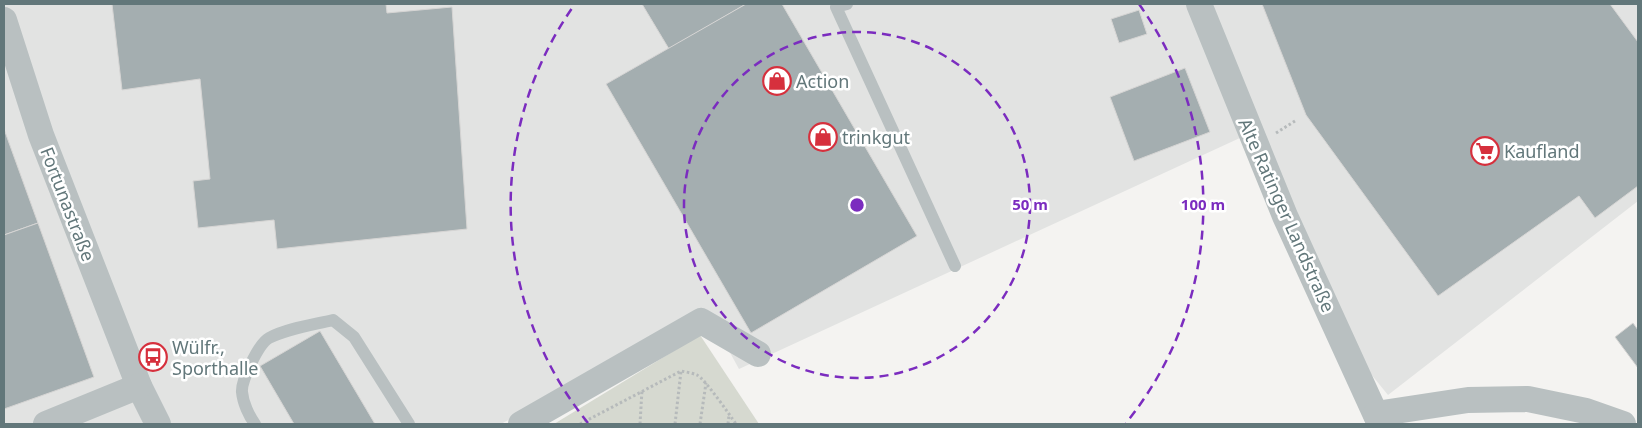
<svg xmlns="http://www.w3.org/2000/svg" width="1642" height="428" font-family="'Noto Sans',sans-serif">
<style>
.built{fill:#e2e3e2}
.green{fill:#d6d9d0}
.building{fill:#a4aeb0;stroke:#d6d5d4}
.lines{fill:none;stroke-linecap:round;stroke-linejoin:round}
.path{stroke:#b6babb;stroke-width:3;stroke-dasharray:2.5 2.5;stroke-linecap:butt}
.lane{stroke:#b9c0c1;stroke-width:12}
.street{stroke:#b9c0c1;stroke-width:26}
.ring{fill:none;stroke:#7b2cbf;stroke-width:2.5;stroke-dasharray:9 6}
.labels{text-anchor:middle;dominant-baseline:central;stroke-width:5;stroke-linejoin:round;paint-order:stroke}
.poi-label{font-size:18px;fill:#62777a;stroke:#fff;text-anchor:start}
.street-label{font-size:18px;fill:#62777a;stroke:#fff}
.centre{fill:#7b2cbf;stroke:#fff;stroke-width:2.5}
.ring-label{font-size:15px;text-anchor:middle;font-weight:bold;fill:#7b2cbf;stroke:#fff;stroke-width:5;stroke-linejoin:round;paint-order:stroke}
</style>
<rect width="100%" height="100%" fill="#f4f3f1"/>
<polygon class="built" points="4,4 1638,4 1638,201 1388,395 1362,363 1255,131 739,369 706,309 501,424 4,424"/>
<polygon class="green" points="700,335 759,424 554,424"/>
<g class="building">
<polygon points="112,4 386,4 387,13 452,7 467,229 277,249 274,220 198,228 193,181 210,179 200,79 122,90"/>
<polygon points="642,4 746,4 669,49"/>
<polygon points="746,4 782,4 917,236 751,333 606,84"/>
<polygon points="1262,4 1610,4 1638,42 1638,186 1595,218 1579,196 1438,296 1306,115"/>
<polygon points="1139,10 1147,34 1119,43 1111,19"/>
<polygon points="1185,68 1210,132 1134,161 1110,97"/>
<polygon points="4,129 38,223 4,235"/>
<polygon points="38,223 94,377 4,409 4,235"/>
<polygon points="1633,323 1638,330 1638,368 1615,337"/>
<polygon points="320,331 375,424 294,424 260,366"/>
</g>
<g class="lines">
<g class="path">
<polyline points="1276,133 1295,121"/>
<path d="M580 424 681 371C686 372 692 373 697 375 705 379 729 414 736 424"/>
<polyline points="640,424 642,390"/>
<polyline points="675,424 681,371"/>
<polyline points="700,424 706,383"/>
<polyline points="728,424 729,415"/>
</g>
<g class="lane">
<polyline points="847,4 836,7 955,266"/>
<path d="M255 424C249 416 243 403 242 392 241 381 259 343 269 338 289 328 312 325 333 320L354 337 409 424"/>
</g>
<g class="street">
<polyline points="1199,4 1285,216 1380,424"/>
<polyline points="4,20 41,135 139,386 158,424"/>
<polyline points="1376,414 1468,400 1528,399 1586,411 1623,424"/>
<polyline points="46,424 139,386"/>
<polyline points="521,424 701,321 758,354"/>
</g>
</g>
<g class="ring">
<circle cx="857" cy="205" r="173"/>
<path d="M588 423A346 346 0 0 1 575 4M1139 4A346 346 0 0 1 1126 423"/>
</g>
<defs>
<symbol id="shop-ring" viewBox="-11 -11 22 22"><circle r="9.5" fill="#fff" stroke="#d6303d" stroke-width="1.5"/><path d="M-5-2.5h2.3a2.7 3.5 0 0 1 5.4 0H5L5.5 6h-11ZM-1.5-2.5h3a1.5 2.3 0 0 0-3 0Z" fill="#d6303d"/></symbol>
<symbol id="supermarket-ring" viewBox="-11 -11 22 22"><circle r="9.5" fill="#fff" stroke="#d6303d" stroke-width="1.5"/><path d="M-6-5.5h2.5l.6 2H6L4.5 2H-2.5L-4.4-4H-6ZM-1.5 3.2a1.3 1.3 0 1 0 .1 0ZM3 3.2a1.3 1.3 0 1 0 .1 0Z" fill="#d6303d"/></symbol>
<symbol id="bus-ring" viewBox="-11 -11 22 22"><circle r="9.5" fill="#fff" stroke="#d6303d" stroke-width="1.5"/><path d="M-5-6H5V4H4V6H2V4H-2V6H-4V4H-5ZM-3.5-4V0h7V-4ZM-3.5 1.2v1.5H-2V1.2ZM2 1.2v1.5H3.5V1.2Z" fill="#d6303d"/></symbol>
</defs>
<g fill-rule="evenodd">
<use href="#shop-ring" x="761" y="65" width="32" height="32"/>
<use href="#shop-ring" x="807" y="121" width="32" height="32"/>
<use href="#supermarket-ring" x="1469" y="135" width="32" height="32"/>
<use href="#bus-ring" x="137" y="341" width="32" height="32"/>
</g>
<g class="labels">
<g class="poi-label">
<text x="796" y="81">Action</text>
<text x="842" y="137">trinkgut</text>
<text x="1504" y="151">Kaufland</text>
<text x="172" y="347">Wülfr.,<tspan x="172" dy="21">Sporthalle</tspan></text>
</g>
<g class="street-label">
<text transform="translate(68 204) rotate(69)">Fortunastraße</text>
<text transform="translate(1287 215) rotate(66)">Alte Ratinger Landstraße</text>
</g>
</g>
<circle cx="857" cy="205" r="8" class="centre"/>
<g class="ring-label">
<text x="1030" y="210">50 m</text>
<text x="1203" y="210">100 m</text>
</g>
<rect width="1642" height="428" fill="none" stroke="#62777a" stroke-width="10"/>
</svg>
